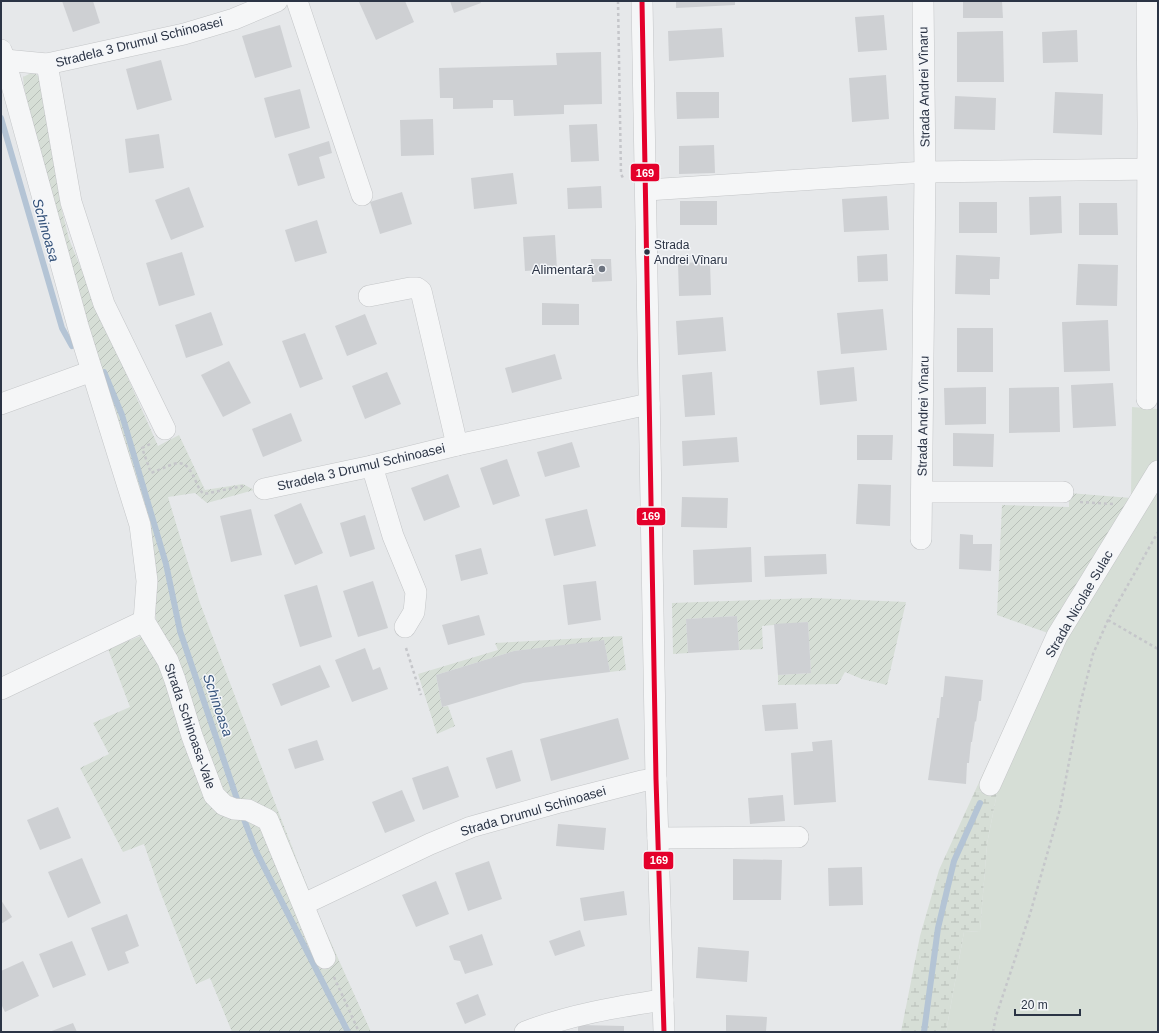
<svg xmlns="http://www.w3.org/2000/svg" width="1159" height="1033" font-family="Arial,sans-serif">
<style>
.grass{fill:#d6ded6}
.wetland{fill:url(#wetland-marsh)}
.garden{fill:url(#garden-furrows)}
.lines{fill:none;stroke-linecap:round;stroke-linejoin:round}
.stream{stroke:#b4c4d5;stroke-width:6}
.building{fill:#ced0d3}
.minor-casing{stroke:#c4c6c8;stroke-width:22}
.path{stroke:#c5c6ca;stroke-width:2.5;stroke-dasharray:3 3;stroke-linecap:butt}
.minor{stroke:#f5f6f7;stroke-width:21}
.bus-1-casing{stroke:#f4f6f9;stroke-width:8}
.bus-1{stroke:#e4002b;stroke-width:5}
.bus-dot{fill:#2b3445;stroke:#f4f6f9;stroke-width:1.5}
.poi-dot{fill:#6c737f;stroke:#f4f6f9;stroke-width:1.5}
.labels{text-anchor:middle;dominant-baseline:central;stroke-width:3;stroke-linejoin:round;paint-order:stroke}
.bus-label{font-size:12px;fill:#2b3445;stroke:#f4f6f9;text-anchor:start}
.street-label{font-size:13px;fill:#2b3445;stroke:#f4f6f9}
.poi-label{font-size:13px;fill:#2b3445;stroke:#f4f6f9;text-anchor:end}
.water-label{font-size:14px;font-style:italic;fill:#34527a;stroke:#f4f6f9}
.line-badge{stroke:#f4f6f9;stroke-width:1.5}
.badge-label{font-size:11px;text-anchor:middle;font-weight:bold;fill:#fff}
</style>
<defs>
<pattern id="wetland-marsh" width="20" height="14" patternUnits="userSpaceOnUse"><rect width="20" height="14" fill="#d6ded6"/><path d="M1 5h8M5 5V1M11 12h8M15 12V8" fill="none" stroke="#b8bfb9"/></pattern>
<pattern id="garden-furrows" width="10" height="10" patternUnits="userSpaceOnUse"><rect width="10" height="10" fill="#d6ded6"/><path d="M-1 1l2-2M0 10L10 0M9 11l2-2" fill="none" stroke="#b8bfb9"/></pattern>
</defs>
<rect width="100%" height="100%" fill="#e6e8ea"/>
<polygon class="grass" points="1132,407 1158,409 1158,1032 946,1032 964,932 980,931 987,844 997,793 975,791 1048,633 1131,498"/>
<polygon class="wetland" points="975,791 997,793 987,844 980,931 964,932 946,1032 901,1032 920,936 939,870"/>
<g class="garden">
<polygon points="33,72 42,79 61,207 69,239 100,315 158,446 179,435 205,490 243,484 254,490 207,503 195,493 168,497 200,603 275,803 316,909 371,1032 232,1032 210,978 196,984 160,891 144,844 123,852 80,768 109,754 93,723 130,707 108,649 158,629 156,620 151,554 62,247 24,87 23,77"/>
<polygon points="1069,493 1131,498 1048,633 997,615 1002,505 1069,507"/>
<polygon points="813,598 906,602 887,685 862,679 845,672 838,684 778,685 778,675 811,673 808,622 762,626 763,649 739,650 737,616 686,619 688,653 673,654 672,603"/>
<polygon points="622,636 626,670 610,672 604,641 514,651 436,675 442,707 448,706 455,726 437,734 418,674 498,650 495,643"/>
</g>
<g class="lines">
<g class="stream">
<polyline points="1,118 62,328 72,346"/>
<polyline points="104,372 122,415 166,564 180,631 239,805"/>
<polyline points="242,814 256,851 348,1032"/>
<polyline points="924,1032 938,928 954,861 980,803"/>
</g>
</g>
<g class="building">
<polygon points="62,1 93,1 100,23 73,32"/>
<polygon points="361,1 405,1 414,22 376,40 359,2"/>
<polygon points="450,1 480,1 481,3 454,13"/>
<polygon points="676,1 735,1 735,5 676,8"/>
<polygon points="963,1 1002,1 1003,18 963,18"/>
<polygon points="884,15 887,50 858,52 855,17"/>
<polygon points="280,25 292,67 255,78 242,36"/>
<polygon points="722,28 724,57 669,61 668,31"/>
<polygon points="1077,30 1078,62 1043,63 1042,32"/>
<polygon points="1003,31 1004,82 957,82 957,32"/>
<polygon points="601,52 602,104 564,105 564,114 514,116 513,100 493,100 493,108 453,109 453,98 440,98 439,68 557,65 556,53"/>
<polygon points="161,60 172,100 137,110 126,69"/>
<polygon points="886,75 889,119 852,122 849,78"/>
<polygon points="300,89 310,128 275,138 264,98"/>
<polygon points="676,92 719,92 719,118 677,119"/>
<polygon points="1055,92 1103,94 1102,135 1053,133"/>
<polygon points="955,96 996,98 995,130 954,129"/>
<polygon points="433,119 434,155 401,156 400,120"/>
<polygon points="597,124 599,161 571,162 569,125"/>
<polygon points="159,134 164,168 129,173 125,139"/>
<polygon points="329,141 332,153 319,157 325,178 298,186 288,154"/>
<polygon points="714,145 715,173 679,174 679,146"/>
<polygon points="513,173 517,204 474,209 471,178"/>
<polygon points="601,186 602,208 568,209 567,188"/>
<polygon points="189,187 204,227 171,240 155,200"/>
<polygon points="402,192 412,224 380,234 370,202"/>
<polygon points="887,196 889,230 844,232 842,199"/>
<polygon points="1061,196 1062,233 1030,235 1029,197"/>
<rect x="680" y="201" width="37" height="24"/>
<rect x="959" y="202" width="38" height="31"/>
<polygon points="1079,203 1117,203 1118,235 1079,235"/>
<polygon points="317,220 327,253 295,262 285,230"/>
<polygon points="555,235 557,269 525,271 523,237"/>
<polygon points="182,252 195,295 159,306 146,263"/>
<polygon points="887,254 888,281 858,282 857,256"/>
<polygon points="956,255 1000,257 999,279 990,279 990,295 955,294"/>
<polygon points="591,259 611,259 612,281 592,282"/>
<polygon points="710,262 711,295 679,296 678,263"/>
<polygon points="1078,264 1118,265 1117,306 1076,305"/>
<polygon points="542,303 579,304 579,325 542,325"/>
<polygon points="883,309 887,350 841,354 837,313"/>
<polygon points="211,312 223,345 186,358 175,325"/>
<polygon points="365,314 377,344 347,356 335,326"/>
<polygon points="723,317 726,351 678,355 676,321"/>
<polygon points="1108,320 1110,371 1064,372 1062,322"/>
<rect x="957" y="328" width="36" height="44"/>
<polygon points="305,333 323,379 300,388 282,341"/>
<polygon points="555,354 562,379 512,393 505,368"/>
<polygon points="229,361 251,403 223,417 201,375"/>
<polygon points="854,367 857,401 820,405 817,371"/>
<polygon points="387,372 401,404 365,419 352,386"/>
<polygon points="712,372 715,415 685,417 682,375"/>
<polygon points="1113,383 1116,426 1073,428 1071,385"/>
<polygon points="986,387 986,424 945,425 944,388"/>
<polygon points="1059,387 1060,432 1009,433 1009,388"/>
<polygon points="291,413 302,441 263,457 252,429"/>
<polygon points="953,433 994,434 993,467 953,466"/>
<polygon points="857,435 893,435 892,460 857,460"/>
<polygon points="737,437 739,462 683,466 682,441"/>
<polygon points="572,442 580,467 545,477 537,452"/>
<polygon points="507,459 520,496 493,505 480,468"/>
<polygon points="448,474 460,507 424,521 411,488"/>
<polygon points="858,484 891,485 890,526 856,524"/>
<polygon points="682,497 728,498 727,528 681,527"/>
<polygon points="301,503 323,553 295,565 274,515"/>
<polygon points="251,509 262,555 231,562 220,516"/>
<polygon points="587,509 596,546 554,556 545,519"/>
<polygon points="365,515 375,549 350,557 340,523"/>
<polygon points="960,534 973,535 973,544 992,544 991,571 959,569"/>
<polygon points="751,547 752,582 694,585 693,550"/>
<polygon points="481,548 488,574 461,581 455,555"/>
<polygon points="826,554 827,574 765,577 764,556"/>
<polygon points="373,581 388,628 358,637 343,591"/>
<polygon points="596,581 601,620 568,625 563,585"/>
<polygon points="317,585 332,637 300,647 284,595"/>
<polygon points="479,615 485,635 448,645 442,625"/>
<polygon points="737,616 739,650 688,653 686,619"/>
<polygon points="808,622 811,673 778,675 774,624"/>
<polygon points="604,640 610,672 523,683 442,707 436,675 514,651"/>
<polygon points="365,648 373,670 380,667 388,689 352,702 335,660"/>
<polygon points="320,665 330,687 281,706 272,684"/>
<polygon points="945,676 983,680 981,701 979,701 976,722 975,721 972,742 971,742 969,763 967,763 966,784 928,780 937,718 939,718 941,697 943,697"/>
<polygon points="796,703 798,729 765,731 762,705"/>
<polygon points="618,718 629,759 551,781 540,739"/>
<polygon points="317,740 324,760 295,769 288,749"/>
<polygon points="832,740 836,802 794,805 791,753 813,751 812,742"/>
<polygon points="512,750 521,781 496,789 486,758"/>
<polygon points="448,766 459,797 423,810 412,778"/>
<polygon points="402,790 415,821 385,833 372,802"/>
<polygon points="783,795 785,821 750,824 748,798"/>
<polygon points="58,807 71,838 40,850 27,820"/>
<polygon points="558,824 606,828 604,850 556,846"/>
<polygon points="82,858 101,903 68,918 48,872"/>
<polygon points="733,859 782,860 781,900 733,900"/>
<polygon points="489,861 502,899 468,911 455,873"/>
<polygon points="862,867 863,905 829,906 828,868"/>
<polygon points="436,881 449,914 416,927 402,895"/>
<polygon points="624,891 627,915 584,921 580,898"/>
<polygon points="1,900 12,917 1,924"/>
<polygon points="127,914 139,946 125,952 129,963 108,971 91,928"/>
<polygon points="580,930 585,946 555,956 549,941"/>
<polygon points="482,934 493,965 465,974 460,961 454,960 449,946"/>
<polygon points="72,941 86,975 53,988 39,954"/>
<polygon points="698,947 749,951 747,982 696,978"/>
<polygon points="23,961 39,996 5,1012 1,1004 1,971"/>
<polygon points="478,994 486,1015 465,1024 456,1003"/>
<polygon points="726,1015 767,1017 766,1032 726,1032"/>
<polygon points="73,1023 77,1032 49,1032"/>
<polygon points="578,1025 624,1026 624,1032 578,1032"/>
</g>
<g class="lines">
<defs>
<g id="minor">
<polyline points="297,1 362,195"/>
<polyline points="642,1 656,779 664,1032"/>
<polyline points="1,50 5,60 78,326 140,525 147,581 144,621 168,661 175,680 192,736 214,795 224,805 234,809 248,810 268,820 325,958"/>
<polyline points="5,60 47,64 71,202 104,304 165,429"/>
<polyline points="47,64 184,34 234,19 277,1"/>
<polyline points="647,190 925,172 1158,169"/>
<polyline points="369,296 410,288 417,288 421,291 457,445"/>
<polyline points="1147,399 1148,124 1147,1"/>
<polyline points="1,404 92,371"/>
<polyline points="372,466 393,536 416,592 414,612 405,627"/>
<polyline points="264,489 372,466 457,445 649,404"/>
<polyline points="922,492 1063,492"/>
<polyline points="921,539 925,172 923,1"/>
<polyline points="1,689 144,621"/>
<polyline points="990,785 1057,636 1158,471"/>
<polyline points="658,838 798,837"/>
<polyline points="304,904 430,844 471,827 560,802 642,781 656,779"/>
<path d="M525 1032C569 1015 616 1007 663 1000"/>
</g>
</defs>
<use href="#minor" class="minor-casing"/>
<g class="path">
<polyline points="618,1 621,174 623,178"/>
<path d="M150 444 142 448 151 473C178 463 184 453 197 484 199 488 200 491 204 494L243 486"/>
<polyline points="1080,502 1113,504"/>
<polyline points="1108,620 1158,649"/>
<polyline points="406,648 421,695"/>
<polyline points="334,977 359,1032"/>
<polyline points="993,1032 996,1016 1030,914 1060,809 1080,705 1093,654 1108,620 1158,532"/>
</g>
<use href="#minor" class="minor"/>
<defs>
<polyline id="bus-1" points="642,1 656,779 664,1032"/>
</defs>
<use href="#bus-1" class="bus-1-casing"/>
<use href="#bus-1" class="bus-1"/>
</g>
<circle class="bus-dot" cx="647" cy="252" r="3.5"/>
<circle class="poi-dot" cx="602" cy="269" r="4"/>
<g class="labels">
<g class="bus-label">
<text x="654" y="245">Strada<tspan x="654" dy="15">Andrei Vînaru</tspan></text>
</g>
<g class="street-label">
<text transform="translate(139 42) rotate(-14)">Stradela 3 Drumul Schinoasei</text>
<text transform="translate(924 87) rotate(-91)">Strada Andrei Vînaru</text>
<text transform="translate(923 416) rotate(-89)">Strada Andrei Vînaru</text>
<text transform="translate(361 467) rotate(-13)">Stradela 3 Drumul Schinoasei</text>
<text transform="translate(1079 604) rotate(-60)">Strada Nicolae Sulac</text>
<text transform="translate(190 726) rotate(71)">Strada Schinoasa-Vale</text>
<text transform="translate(533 811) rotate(-16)">Strada Drumul Schinoasei</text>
</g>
<g class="poi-label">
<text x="594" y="269">Alimentară</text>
</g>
<g class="water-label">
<text transform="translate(46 230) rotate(74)">Schinoasa</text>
<text transform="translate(218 705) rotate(71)">Schinoasa</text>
</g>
</g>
<g class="line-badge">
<rect x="630" y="163" width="30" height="19" rx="4" fill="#e4002b"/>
<rect x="636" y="507" width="30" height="19" rx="4" fill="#e4002b"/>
<rect x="643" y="851" width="31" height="19" rx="4" fill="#e4002b"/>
</g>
<g class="badge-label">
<text x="645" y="177">169</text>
<text x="651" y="520">169</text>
<text x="659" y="864">169</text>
</g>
<rect width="1159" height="1033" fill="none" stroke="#2b3445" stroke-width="4"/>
<path d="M1015 1009v6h65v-6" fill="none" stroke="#2b3445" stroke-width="2"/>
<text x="1021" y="1009" font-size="12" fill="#2b3445" stroke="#f4f6f9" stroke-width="3" paint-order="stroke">20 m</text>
</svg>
